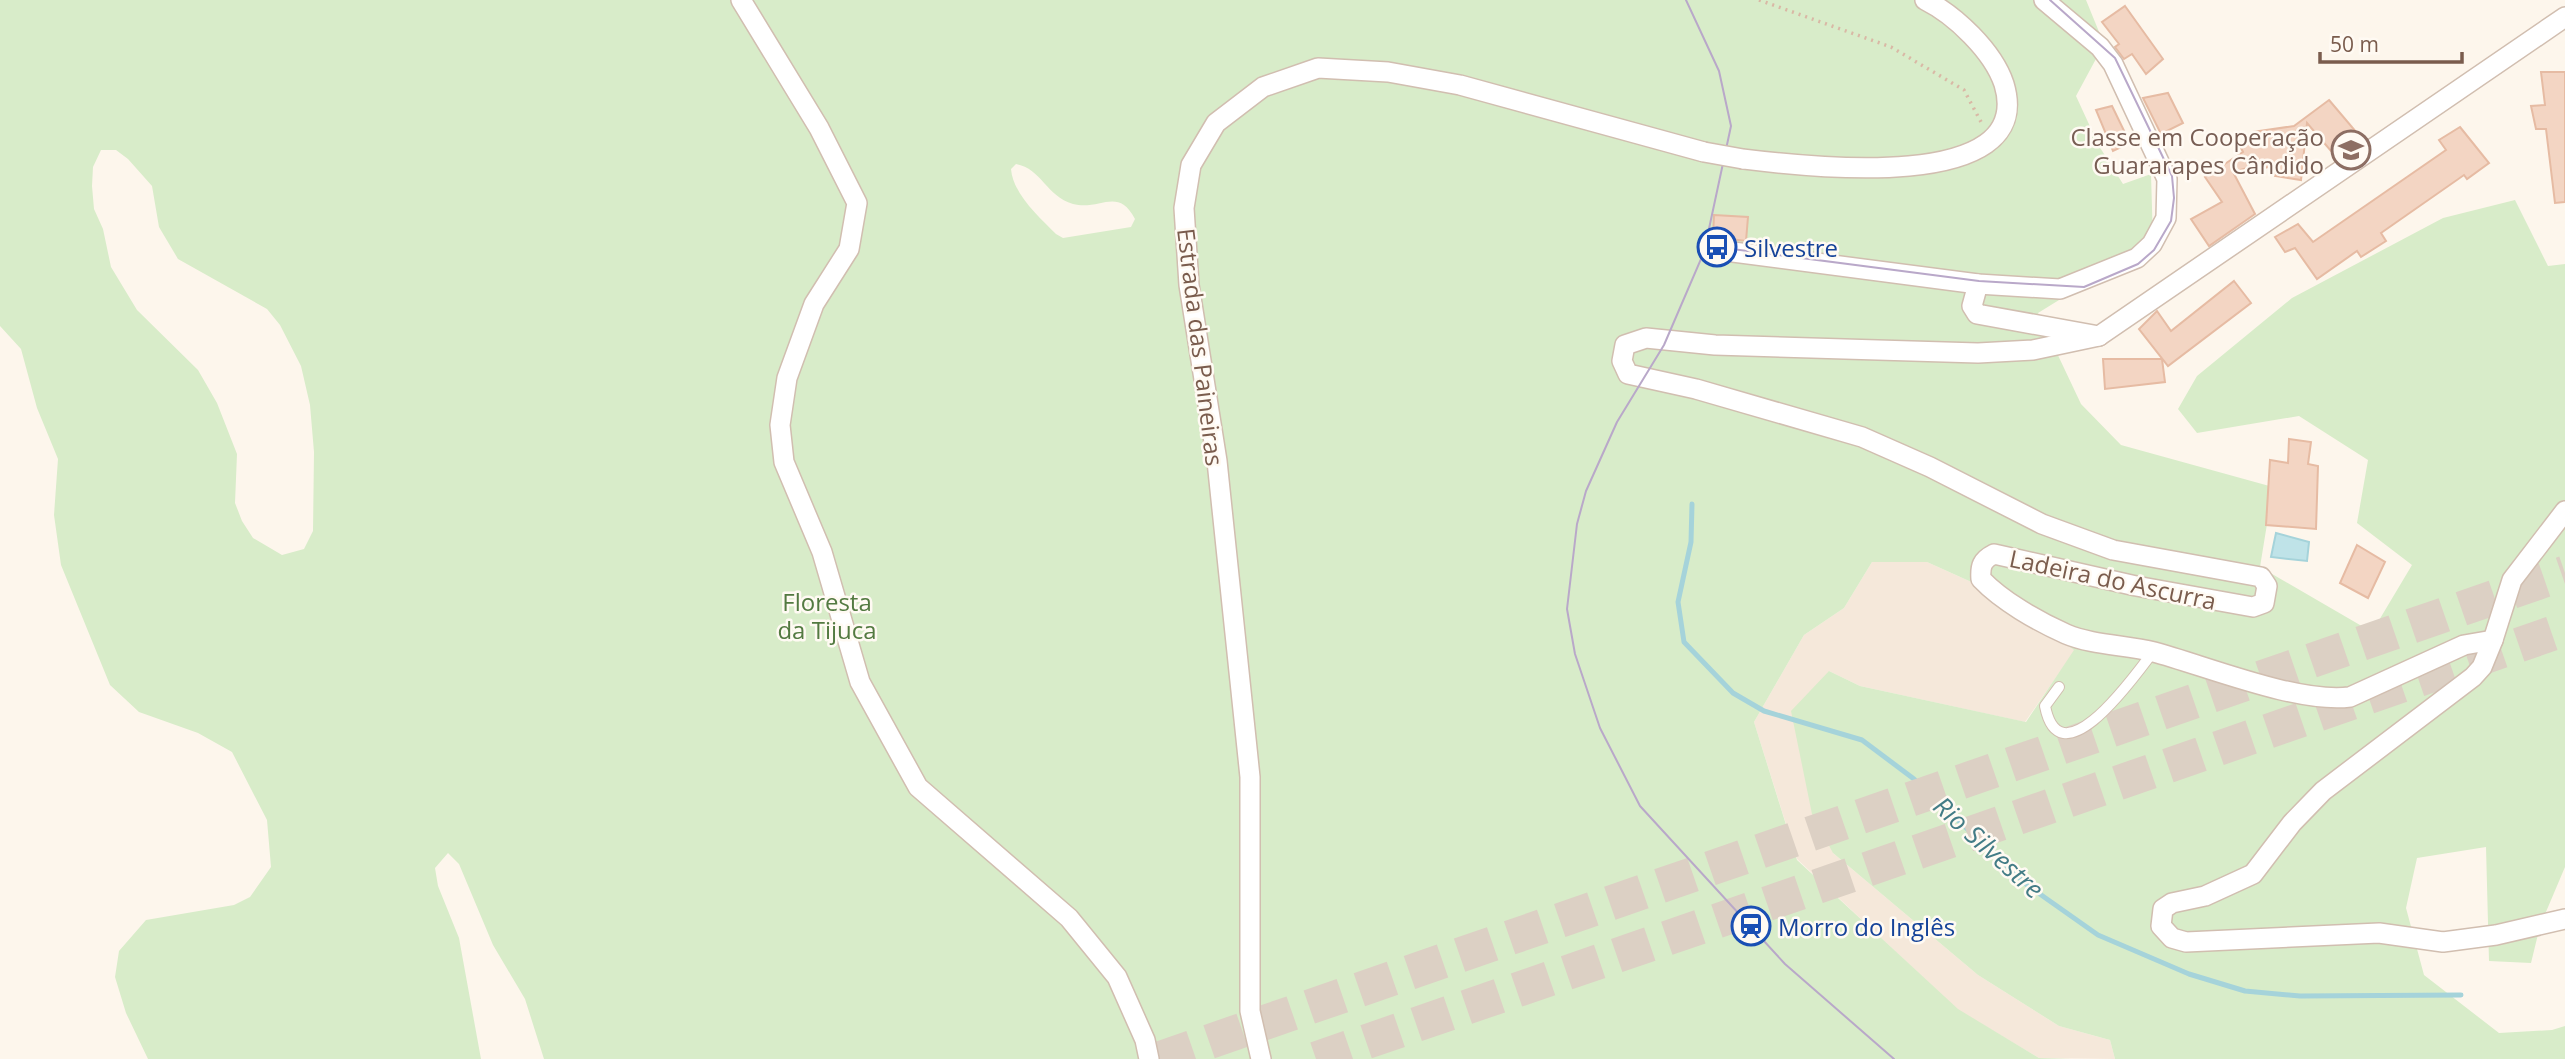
<svg xmlns="http://www.w3.org/2000/svg" width="2565" height="1059" font-family="'Open Sans',sans-serif">
<style>
.residential{fill:#f5e8da}
.green{fill:#d8ecc9;fill-rule:evenodd}
.water{fill:#bfe3e8;stroke:#a5d3da;stroke-width:2}
.lines{fill:none;stroke-linecap:round;stroke-linejoin:round}
.stream{stroke:#a5d3da;stroke-width:5}
.building{fill:#f3d5c3;stroke:#e6bba3;stroke-width:2}
.motorway-tunnel{stroke:#dcd0c4;stroke-width:35;stroke-dasharray:35 18;stroke-linecap:butt}
.service-casing{stroke:#d1beb0;stroke-width:12}
.minor-casing{stroke:#d1beb0;stroke-width:22}
.path{stroke:#d9b8a5;stroke-width:3.5;stroke-dasharray:2 5;stroke-linecap:butt}
.service{stroke:#fff;stroke-width:10}
.minor{stroke:#fff;stroke-width:19}
.tram{stroke:#b9a8c9;stroke-width:2}
.minor-bridge-casing{stroke:#d1beb0;stroke-width:22;stroke-linecap:butt}
.minor-bridge{stroke:#fff;stroke-width:19}
.labels{text-anchor:middle;dominant-baseline:central;stroke-width:5;stroke-linejoin:round;paint-order:stroke}
.education-label{font-size:24px;fill:#785e54;stroke:#fffaf3;text-anchor:end}
.transit-label{font-size:24px;fill:#164399;stroke:#fffaf3;text-anchor:start}
.street-label{font-size:24px;fill:#7a5c4d;stroke:#fffaf3}
.park-label{font-size:24px;fill:#537a41;stroke:#fffaf3}
.water-label{font-size:26px;font-style:italic;fill:#437c86;stroke:#fffaf3}
</style>
<rect width="100%" height="100%" fill="#fdf6ec"/>
<polygon class="residential" points="1872,562 1927,562 1998,594 2075,650 2025,722 1860,686 1829,671 1833,853 1978,975 2059,1026 2110,1040 2115,1059 2039,1058 1958,1010 1797,859 1754,722 1804,635 1844,608"/>
<path class="green" d="M0 0H2086L2104 44 2076 96 2099 146 2123 184 2151 174 2153 242 2038 313 2081 404 2121 445 2273 487 2260 567 2372 632 2412 565 2357 523 2368 460 2299 416 2197 433 2178 409 2197 376 2292 298 2443 218 2515 200 2548 266 2565 264V867L2540 926 2531 963 2489 961 2486 847 2417 858 2406 908 2424 975 2499 1033 2552 1030 2565 1026V1059H2115L2110 1040 2059 1026 1978 975 1833 853 1812 814 1791 711 1829 671 1860 686 2026 722 2074 650 1998 594 1927 562H1872L1844 608 1804 635 1754 722 1797 860 1958 1009 2039 1058 2072 1059H544L525 999 493 945 459 864 448 853 435 868 438 886 459 938 481 1059H148L126 1013 115 977 119 951 146 920 234 905 250 897 271 867 267 820 232 752 198 733 139 712 110 685 61 565 54 515 58 459 37 408 21 349 0 326ZM101 150H116L128 159 152 186 159 227 178 259 267 309 280 325 301 366 310 405 314 452 313 531 304 549 282 555 253 538 242 521 235 503 237 454 217 403 198 370 137 310 111 267 103 229 94 209 92 186 93 167ZM1016 164C1042 169 1046 196 1073 204 1100 211 1118 186 1135 219L1131 227 1063 238 1056 234C1039 217 1013 194 1011 169Z"/>
<polygon class="water" points="2276,533 2309,542 2307,561 2271,557"/>
<g class="lines">
<polyline class="stream" points="1692,504 1691,542 1678,602 1684,642 1733,693 1764,711 1862,740 1914,779 2027,885 2098,935 2189,974 2245,991 2300,996 2461,995"/>
</g>
<g class="building">
<polygon points="2125,6 2163,59 2146,74 2132,54 2124,59 2115,47 2119,44 2102,22"/>
<polygon points="2541,72 2565,72 2565,202 2555,203 2546,129 2536,129 2531,106 2545,105"/>
<polygon points="2168,93 2183,123 2161,134 2143,98"/>
<polygon points="2329,100 2363,140 2337,158 2307,123 2301,180 2275,176 2276,165 2264,168 2261,164 2233,172 2255,214 2209,246 2191,219 2222,202 2205,177 2243,152 2240,146 2250,140 2253,132 2294,126"/>
<polygon points="2112,106 2130,143 2113,151 2096,110"/>
<polygon points="2460,127 2489,163 2467,179 2464,175 2381,233 2386,241 2361,257 2357,251 2317,279 2295,248 2285,252 2275,237 2298,224 2313,242 2446,150 2439,140"/>
<polygon points="1714,215 1748,217 1746,241 1713,237"/>
<polygon points="2234,281 2251,303 2168,366 2139,329 2157,311 2171,331"/>
<polygon points="2103,359 2162,359 2165,382 2105,389"/>
<polygon points="2289,439 2311,442 2308,464 2318,466 2316,529 2266,525 2270,460 2288,463"/>
<polygon points="2357,545 2385,562 2368,598 2340,583"/>
</g>
<g class="lines">
<g class="motorway-tunnel">
<polyline points="1159,1059 2565,573"/>
<polyline points="1316,1059 2565,629"/>
</g>
<defs>
<path id="service" d="M2059 687 2045 706C2060 783 2136 674 2153 652"/>
<g id="minor">
<polyline points="741,0 819,128 857,203 849,249 814,304 787,378 780,425 784,462 822,552 860,682 918,787 1069,918 1117,977 1145,1040 1149,1059"/>
<path d="M1743 159C1800 166 2038 196 2004 84 1993 51 1955 15 1925 0"/>
<polyline points="1710,249 1978,284 2060,289 2137,258 2152,244 2166,218 2167,179 2113,64 2100,47 2044,0"/>
<polyline points="1978,284 1972,306 1977,314 2099,336 2565,17"/>
<path d="M2099 336 2033 350 1978 353 1715 345 1646 338 1625 345 1622 361 1628 374 1696 389 1862 437 1930 467 2042 524 2113 550 2261 577 2267 586 2264 603 2253 607 2136 586 1994 554C1982 560 1980 566 1981 579 2002 601 2037 621 2066 634 2092 645 2126 645 2154 652 2206 666 2299 704 2350 697L2464 645 2493 640 2482 667 2473 677 2323 791 2292 823 2253 874 2205 896 2172 903 2163 909 2161 926 2172 938 2186 942 2379 933 2443 942 2496 935 2565 919"/>
<polyline points="2493,640 2512,580 2565,511"/>
<polyline points="1261,1059 1250,1011 1250,777 1217,461 1189,285 1184,208 1191,165 1216,123 1263,87 1318,68 1388,72 1460,85 1704,152"/>
</g>
</defs>
<use href="#service" class="service-casing"/>
<use href="#minor" class="minor-casing"/>
<polyline class="path" points="1759,0 1891,47 1964,90 1981,122"/>
<use href="#service" class="service"/>
<use href="#minor" class="minor"/>
<g class="tram">
<polyline points="1686,0 1719,71 1731,126 1704,252 1664,345 1617,422 1586,491 1577,524 1567,609 1575,654 1600,728 1640,806 1785,964 1894,1059"/>
<polyline points="1717,247 1979,281 2084,287 2138,264 2154,250 2171,221 2174,198 2172,176 2115,58 2050,0"/>
</g>
<defs>
<polyline id="minor-bridge" points="1704,152 1743,159"/>
</defs>
<use href="#minor-bridge" class="minor-bridge-casing"/>
<use href="#minor-bridge" class="minor-bridge"/>
</g>
<defs>
<symbol id="school-ring" viewBox="-11 -11 22 22"><circle r="9.5" fill="#fffaf3" stroke="#8d6e63" stroke-width="1.5"/><path d="M0-5L7-2L0 1L-7-2ZM-4 1L0 2.5L4 1V4Q0 6-4 4Z" fill="#8d6e63"/></symbol>
<symbol id="bus-ring" viewBox="-11 -11 22 22"><circle r="9.5" fill="#fffaf3" stroke="#1a4fb4" stroke-width="1.5"/><path d="M-5-6H5V4H4V6H2V4H-2V6H-4V4H-5ZM-3.5-4V0h7V-4ZM-3.5 1.2v1.5H-2V1.2ZM2 1.2v1.5H3.5V1.2Z" fill="#1a4fb4"/></symbol>
<symbol id="station-ring" viewBox="-11 -11 22 22"><circle r="9.5" fill="#fffaf3" stroke="#1a4fb4" stroke-width="1.5"/><path d="M-3-6H3Q5-6 5-4V2Q5 4 3 4L4.5 6H3L1.5 4h-3L-3 6H-4.5L-3 4Q-5 4-5 2V-4Q-5-6-3-6ZM-3.5-4v3h7v-3ZM-3.5 1v1.5H-2V1ZM2 1v1.5H3.5V1Z" fill="#1a4fb4"/></symbol>
</defs>
<g fill-rule="evenodd">
<use href="#school-ring" x="2329" y="128" width="44" height="44"/>
<use href="#bus-ring" x="1695" y="225" width="44" height="44"/>
<use href="#station-ring" x="1729" y="904" width="44" height="44"/>
</g>
<g class="labels">
<g class="education-label">
<text x="2324" y="136">Classe em Cooperação<tspan x="2324" dy="28">Guararapes Cândido</tspan></text>
</g>
<g class="transit-label">
<text x="1744" y="247">Silvestre</text>
<text x="1778" y="926">Morro do Inglês</text>
</g>
<g class="street-label">
<text transform="translate(1201 347) rotate(83)">Estrada das Paineiras</text>
<text transform="translate(2113 579) rotate(12)">Ladeira do Ascurra</text>
</g>
<g class="park-label">
<text x="827" y="601">Floresta<tspan x="827" dy="28">da Tijuca</tspan></text>
</g>
<g class="water-label">
<text transform="translate(1989 847) rotate(42)">Rio Silvestre</text>
</g>
</g>
<path d="M2320 52v10h142v-10" fill="none" stroke="#7a5c4d" stroke-width="3.5"/>
<text x="2330" y="52" font-size="21" fill="#7a5c4d" stroke="#fffaf3" stroke-width="5" paint-order="stroke">50 m</text>
</svg>
